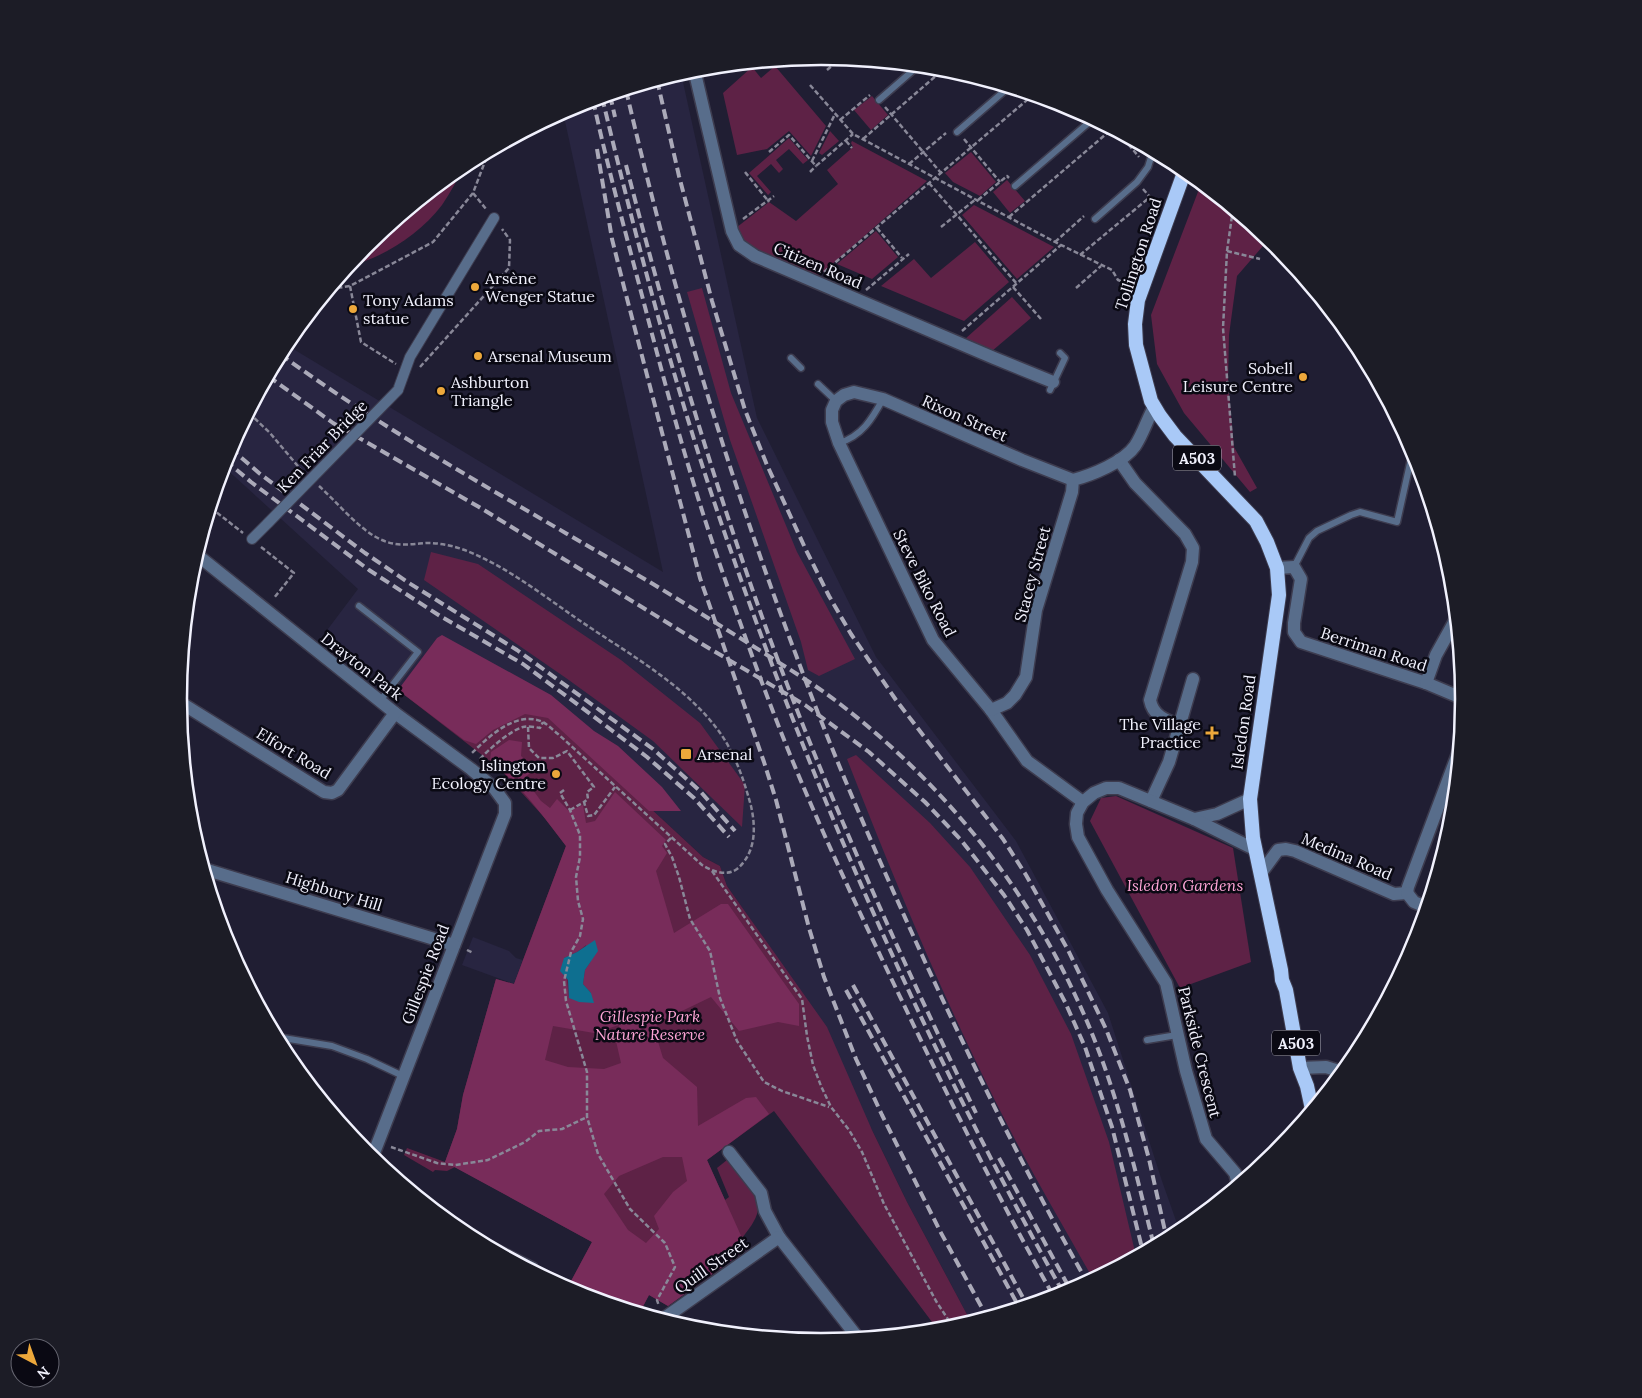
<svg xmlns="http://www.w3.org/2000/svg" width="1642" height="1398" font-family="Lora,serif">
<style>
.built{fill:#282541}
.green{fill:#5e2246}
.forest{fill:#782c5a;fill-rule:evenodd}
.water{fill:#0e6f90}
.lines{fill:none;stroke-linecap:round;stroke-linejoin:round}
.service-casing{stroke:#3d3c4f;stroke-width:9}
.pedestrian-casing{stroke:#3d3c4f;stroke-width:12}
.minor-casing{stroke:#3d3c4f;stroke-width:15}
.trunk-casing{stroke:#3d3c4f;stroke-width:16}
.path{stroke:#898898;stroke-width:2.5;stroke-dasharray:5 2.5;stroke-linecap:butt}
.service{stroke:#586d8b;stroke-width:6}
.pedestrian{stroke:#586d8b;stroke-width:10}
.minor{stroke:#586d8b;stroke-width:12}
.trunk{stroke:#a9c9f7;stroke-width:14}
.rail{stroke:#abaab9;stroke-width:4;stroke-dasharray:10 5;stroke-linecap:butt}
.pedestrian-bridge-casing{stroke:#3d3c4f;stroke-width:12;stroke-linecap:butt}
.pedestrian-bridge{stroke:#586d8b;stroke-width:10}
.poi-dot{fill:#eda83b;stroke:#0a0913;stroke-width:2}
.labels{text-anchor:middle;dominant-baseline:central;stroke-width:5;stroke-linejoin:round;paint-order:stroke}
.shield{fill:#0a0913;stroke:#acabb7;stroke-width:1}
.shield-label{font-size:15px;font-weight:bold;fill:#f1f1fd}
.street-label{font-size:16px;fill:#f1f1fd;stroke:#0a0913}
.poi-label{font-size:16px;fill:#f1f1fd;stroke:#0a0913;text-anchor:start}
.park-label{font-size:16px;font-style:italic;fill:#fea5d6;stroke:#0a0913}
.rim{fill:none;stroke:#f1f1fd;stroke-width:2.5}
</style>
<rect width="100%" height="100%" fill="#201e33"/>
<g class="built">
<polygon points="681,73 757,418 876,657 1016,841 1108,1013 1162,1181 1180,1232 1067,1293 971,1322 907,1202 872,1130 760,933 727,886 720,866 703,857 620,780 437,638 398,690 325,633 358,589 223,466 227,453 285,344 663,572 563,112 575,105"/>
<polygon points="473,937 509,951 516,958 523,960 514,984 462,965"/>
</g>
<g class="green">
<polygon points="775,66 826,126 811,156 789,131 767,149 737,155 723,93 752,67 761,78"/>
<polygon points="872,96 888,115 871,130 854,110"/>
<polygon points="830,131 839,141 822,155 819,153"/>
<polygon points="789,138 808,160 803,164 789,149 776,160 783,169 779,173 771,164 757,176 771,192 768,195 749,173"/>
<polygon points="852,141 927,181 813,281 755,256 732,231 769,202 796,221 838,184 827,170 853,147 851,143"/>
<polygon points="971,152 996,182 980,196 953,182 945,173"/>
<path d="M465 164C458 178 451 192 442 205 420 234 383 258 349 266L367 244Z"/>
<polygon points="1007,180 1025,201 1010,213 993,192"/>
<polygon points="1201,184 1228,206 1227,211 1239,215 1269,239 1237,276 1229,335 1228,384 1234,447 1257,488 1250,492 1184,413 1157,364 1151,315"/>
<polygon points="974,205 1054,247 1017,279 962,215"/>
<polygon points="876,231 898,257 872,279 837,264"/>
<polygon points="975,242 1009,282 964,321 881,286 914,259 931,278"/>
<polygon points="702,288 731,393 797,552 855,659 819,676 808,670 801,642 730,440 687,292"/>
<polygon points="1012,297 1031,318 992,351 965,339"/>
<polygon points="431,552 478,564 621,660 700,723 745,785 742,827 653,741 566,678 424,580"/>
<path d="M398 690 558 710 620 780 703 857 720 866 727 886 827 1027 872 1130 907 1202 971 1322 938 1330 774 1111 707 1160 725 1200 729 1197 717 1168 727 1160C736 1171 761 1196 758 1210 756 1221 748 1230 742 1238L747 1249 668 1306 649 1295 640 1312 605 1302 570 1283 592 1242 455 1167 447 1171 435 1170 433 1172 404 1155 407 1148 445 1162 457 1129 463 1095 496 979 514 984 566 846 543 816 500 769Z"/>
<path d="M856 755 930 823 970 867 1030 955 1071 1034 1109 1142 1136 1256 1093 1279C1065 1229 1036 1180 1010 1130 948 1010 896 885 847 759Z"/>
<polygon points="1116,796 1233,848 1251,962 1180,988 1090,821 1101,798"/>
</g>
<g class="forest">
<polygon points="442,635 551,695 594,731 618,746 662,787 681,811 649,811 548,718 525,714 493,730 476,744 464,740 398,690 437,638"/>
<path d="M509 740 522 742 521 756 535 769 524 778 541 801 550 808 557 799 569 811 583 805 586 823 595 821 615 792 666 840 662 846 667 853 656 871 674 933 721 904H728L799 1004V1026L778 1022 739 1031 711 997 657 1023 656 1035 663 1058 697 1087 698 1126 746 1098 756 1097 769 1114 707 1160 747 1249 668 1306 649 1295 640 1312 605 1302 570 1283 592 1242 445 1162 457 1129 463 1095 496 979 514 984 566 846C543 816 520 784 490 761L491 752ZM586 945 591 961 585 970 583 984 591 993 569 998 564 958 577 952ZM619 1025 616 1041 621 1063 604 1069 568 1067 545 1060 553 1026 594 1033ZM663 1157H682L687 1181 673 1192 654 1216 659 1229 646 1243 628 1230 604 1194 619 1176Z"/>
</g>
<polygon class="water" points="595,940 598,951 585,970 583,984 591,993 594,1003 579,1002 569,998 568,980 560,971 564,958 577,952"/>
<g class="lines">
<defs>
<g id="service">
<polyline points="879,100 918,66"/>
<polyline points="957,132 1009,87"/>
<polyline points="1015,186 1093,119"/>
<polyline points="1095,219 1137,182 1148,167 1153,151"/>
<polyline points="791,358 801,368"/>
<polyline points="818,384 836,401"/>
<polyline points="1050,390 1065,358 1060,353"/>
<path d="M839 443C862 436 872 419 883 399"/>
<polyline points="1294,567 1309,538 1317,531 1351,515 1360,512 1397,522 1413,450"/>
<polyline points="359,606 418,652 380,701"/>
<polyline points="277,1037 332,1046 367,1059 403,1076"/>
<polyline points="1147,1040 1177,1035"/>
<polyline points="454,1226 534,1266"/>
</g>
<g id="pedestrian">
<polyline points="398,390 410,357 494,218"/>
<polyline points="252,539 268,523"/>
</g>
<g id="minor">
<polyline points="694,69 732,231 739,245 755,256 994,358 1053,382"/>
<path d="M1119 460 1135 483 1185 534 1193 548 1192 562 1150 700C1153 716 1165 720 1179 725"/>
<polyline points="1073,480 1022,460 883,399 854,392 844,395 836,401 832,410 832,422 839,443 933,640 991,710 1027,761 1083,802"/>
<polyline points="196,554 395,713 471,769 494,788 505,803 505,814 372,1158"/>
<polyline points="1277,568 1294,567 1301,579 1294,623 1294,632 1301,642 1426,683 1464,699"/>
<polyline points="1426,683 1436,655 1456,619"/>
<polyline points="178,701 324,792 332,793 338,790 395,713"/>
<path d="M991 710 1007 703 1015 695 1026 677 1036 610 1072 492 1073 480C1092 475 1124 462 1135 446 1143 434 1147 420 1154 407"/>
<polyline points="1151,801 1169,762 1193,679"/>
<polyline points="1194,819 1217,814 1250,799"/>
<polyline points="204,869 454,945"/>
<polyline points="1261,873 1278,850 1286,849 1295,851 1394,894 1407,893"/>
<polyline points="1407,893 1408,887 1459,751"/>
<polyline points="1407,893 1414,902 1426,907"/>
<polyline points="1300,1068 1326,1067 1342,1072"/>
<polyline points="729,1152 761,1193 765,1211 779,1237 858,1338"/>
<polyline points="1238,1184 1235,1173 1206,1139 1186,1071 1166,983 1107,890 1078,837 1076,824 1077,813 1083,802 1094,793 1106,788 1119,788 1194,819 1256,850"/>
<polyline points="663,1319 779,1237"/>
</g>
<polyline id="trunk" points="1185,170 1138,300 1135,324 1136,345 1151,401 1160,416 1175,436 1256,521 1267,542 1277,568 1279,595 1250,799 1253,838 1281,970 1282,980 1286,990 1300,1068 1307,1086 1312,1109"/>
</defs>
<use href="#service" class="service-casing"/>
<use href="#pedestrian" class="pedestrian-casing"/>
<use href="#minor" class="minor-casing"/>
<use href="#trunk" class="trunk-casing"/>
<g class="path">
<polyline points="827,70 841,58"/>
<polyline points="810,85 853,134 1055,242 1112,270 1118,280 1129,284"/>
<polyline points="885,107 941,173"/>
<polyline points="840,120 870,95"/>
<polyline points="1119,133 1139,157"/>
<polyline points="863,139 945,68"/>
<polyline points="964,139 1000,182"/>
<polyline points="846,141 852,148"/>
<polyline points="769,152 789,135 816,166 853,134"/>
<polyline points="812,161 835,114"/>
<polyline points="909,164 946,133"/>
<polyline points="745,172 769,202"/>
<polyline points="810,172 816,166"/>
<polyline points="929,183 1017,284"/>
<polyline points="1143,189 1150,197 1158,200"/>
<polyline points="473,193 486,209"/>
<polyline points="978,200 1007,176 1009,178"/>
<polyline points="1233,209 1227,251 1223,328 1235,477"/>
<polyline points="1009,217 1112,129"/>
<polyline points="743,219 774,196"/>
<polyline points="941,227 976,199"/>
<polyline points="877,228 902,258"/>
<polyline points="1055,242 1084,216"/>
<polyline points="1227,251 1260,259"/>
<polyline points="1080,255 1150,197"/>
<polyline points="824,272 1033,95"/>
<polyline points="350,286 361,342 396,364"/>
<polyline points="1013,287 1041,319"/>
<polyline points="1076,288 1101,266"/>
<polyline points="330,289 350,286 433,242 473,193 489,151"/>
<polyline points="866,290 909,254"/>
<polyline points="962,331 1061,245"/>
<polyline points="420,367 509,268 510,240 502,229"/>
<polyline points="249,413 270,433 302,471"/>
<path d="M319 486C337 502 360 531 382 540 397 547 412 544 427 543 443 543 459 547 474 554 511 570 544 596 576 618 625 652 682 682 718 730 735 753 744 780 751 806 756 828 756 853 737 869 726 877 712 871 702 865L558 734C553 730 548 725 543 722 517 710 489 736 472 753"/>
<polyline points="211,508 243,533"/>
<polyline points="261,547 294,573 274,598"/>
<polyline points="528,727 529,748 539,758 553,758 567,751 594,787 587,792 588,799 584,802"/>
<path d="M480 759C489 749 511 730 523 727 528 726 535 727 540 728L543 722"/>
<polyline points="564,790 560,793 570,810 580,835 580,857 576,877 578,901 583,919 580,936 571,952 564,981 566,1001 587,1072 587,1117 598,1154 630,1209 665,1243 675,1267 657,1300 659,1306"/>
<polyline points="570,810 584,802 588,816 594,815 615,787"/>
<polyline points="671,838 665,844 672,857 679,877 690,919 710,951 720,998 737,1041 764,1082 782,1091 829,1107"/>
<polyline points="712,871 802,999 807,1036 813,1065 821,1086 831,1107 849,1130 862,1152 884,1204 936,1301 953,1327"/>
<polyline points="467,950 473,953"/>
<polyline points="391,1147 437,1163 455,1165 488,1160 525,1142 539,1131 562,1129 587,1117"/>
</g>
<use href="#service" class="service"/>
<use href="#pedestrian" class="pedestrian"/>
<use href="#minor" class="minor"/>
<use href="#trunk" class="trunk"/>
<g class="rail">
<polyline points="657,80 679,176 712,301 745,410 767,465 806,550 829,596 851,634 896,700 1003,839 1026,875 1068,950 1106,1029 1130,1090 1149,1159 1167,1240"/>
<path d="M626 90C671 284 728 476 799 663 834 758 875 851 916 942 969 1058 1025 1172 1087 1282"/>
<polyline points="610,95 615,117"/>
<path d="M602 97C639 252 680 407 733 557 822 812 932 1059 1064 1294"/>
<path d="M593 100C608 169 627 238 645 307 667 392 690 478 719 562 742 629 766 696 793 762 827 844 865 924 903 1003 951 1103 1000 1201 1054 1297"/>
<polyline points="597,149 612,239 624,287 700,578 764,762 776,800 809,928 824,977 856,1059 882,1115 940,1231 987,1317"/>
<path d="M626 165C668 328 715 489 773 647 832 806 902 961 976 1113"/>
<path d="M280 354C398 440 528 510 653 584 691 607 727 630 764 653 790 670 816 685 840 704 940 781 1023 882 1076 997 1114 1077 1133 1161 1154 1246"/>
<polyline points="268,376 333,423 479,507 702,644 805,705 869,752 925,802 961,840 1004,895 1027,930 1065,1002 1085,1047 1112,1127 1143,1252"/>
<polyline points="230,448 259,473 365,553 409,583 517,650 653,749 700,791 735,831"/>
<polyline points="225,460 251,482 369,570 440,616 523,664 581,707 647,757 694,798 729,837"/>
<polyline points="853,985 1027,1305"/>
<polyline points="846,990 1019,1307"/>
<polyline points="999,1158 1071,1291"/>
</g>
<defs>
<polyline id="pedestrian-bridge" points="268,523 398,390"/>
</defs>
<use href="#pedestrian-bridge" class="pedestrian-bridge-casing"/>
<use href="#pedestrian-bridge" class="pedestrian-bridge"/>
</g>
<g class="poi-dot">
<circle cx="475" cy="287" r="5"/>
<circle cx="353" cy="309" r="5"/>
<circle cx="478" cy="356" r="5"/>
<circle cx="1303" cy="377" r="5"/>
<circle cx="441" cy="391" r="5"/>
<path d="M1209.5 725.5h5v5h5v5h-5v5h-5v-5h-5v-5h5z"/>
<rect x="680" y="748" width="12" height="12" rx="2.5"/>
<circle cx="556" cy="774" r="5"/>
</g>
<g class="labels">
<g class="shield">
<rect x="1173" y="445.5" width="48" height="25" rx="4"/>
<rect x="1272" y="1030.5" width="48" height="25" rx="4"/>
</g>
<g class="shield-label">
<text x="1197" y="458">A503</text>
<text x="1296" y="1043">A503</text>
</g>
<g class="street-label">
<text transform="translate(1138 254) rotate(-72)">Tollington Road</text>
<text transform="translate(818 265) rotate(23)">Citizen Road</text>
<text transform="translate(965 418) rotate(24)">Rixon Street</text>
<text transform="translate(322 446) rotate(-46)">Ken Friar Bridge</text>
<text transform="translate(1032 574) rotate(-75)">Stacey Street</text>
<text transform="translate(925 583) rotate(63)">Steve Biko Road</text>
<text transform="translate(1374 649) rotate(18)">Berriman Road</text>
<text transform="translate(362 666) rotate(38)">Drayton Park</text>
<text transform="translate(1243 722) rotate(-82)">Isledon Road</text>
<text transform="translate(294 753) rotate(31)">Elfort Road</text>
<text transform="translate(1347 856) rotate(23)">Medina Road</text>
<text transform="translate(334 891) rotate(17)">Highbury Hill</text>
<text transform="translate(425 974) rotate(-69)">Gillespie Road</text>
<text transform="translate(1200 1052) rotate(76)">Parkside Crescent</text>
<text transform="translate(711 1265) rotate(-35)">Quill Street</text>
</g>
<g class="poi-label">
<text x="485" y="278">Arsène<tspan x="485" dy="18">Wenger Statue</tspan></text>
<text x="363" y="300">Tony Adams<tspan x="363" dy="18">statue</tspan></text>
<text x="488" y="356">Arsenal Museum</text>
<text x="1293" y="368" text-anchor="end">Sobell<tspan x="1293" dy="18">Leisure Centre</tspan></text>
<text x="451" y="382">Ashburton<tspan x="451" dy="18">Triangle</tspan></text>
<text x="1201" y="724" text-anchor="end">The Village<tspan x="1201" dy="18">Practice</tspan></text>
<text x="697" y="754">Arsenal</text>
<text x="546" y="765" text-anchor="end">Islington<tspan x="546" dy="18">Ecology Centre</tspan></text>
</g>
<g class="park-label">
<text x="1185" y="885">Isledon Gardens</text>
<text x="650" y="1016">Gillespie Park<tspan x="650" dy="18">Nature Reserve</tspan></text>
</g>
</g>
<path d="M0 0H1642V1398H0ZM187 699a634 634 0 1 1 1268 0a634 634 0 1 1-1268 0Z" fill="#1c1c26" fill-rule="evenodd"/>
<path class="rim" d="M187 699a634 634 0 1 1 1268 0a634 634 0 1 1-1268 0Z"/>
<g transform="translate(35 1363) rotate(139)"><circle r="24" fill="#0a0913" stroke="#666671"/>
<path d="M0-4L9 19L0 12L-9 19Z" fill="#eda83b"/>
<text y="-8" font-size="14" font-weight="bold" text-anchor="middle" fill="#f1f1fd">N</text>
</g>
</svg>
